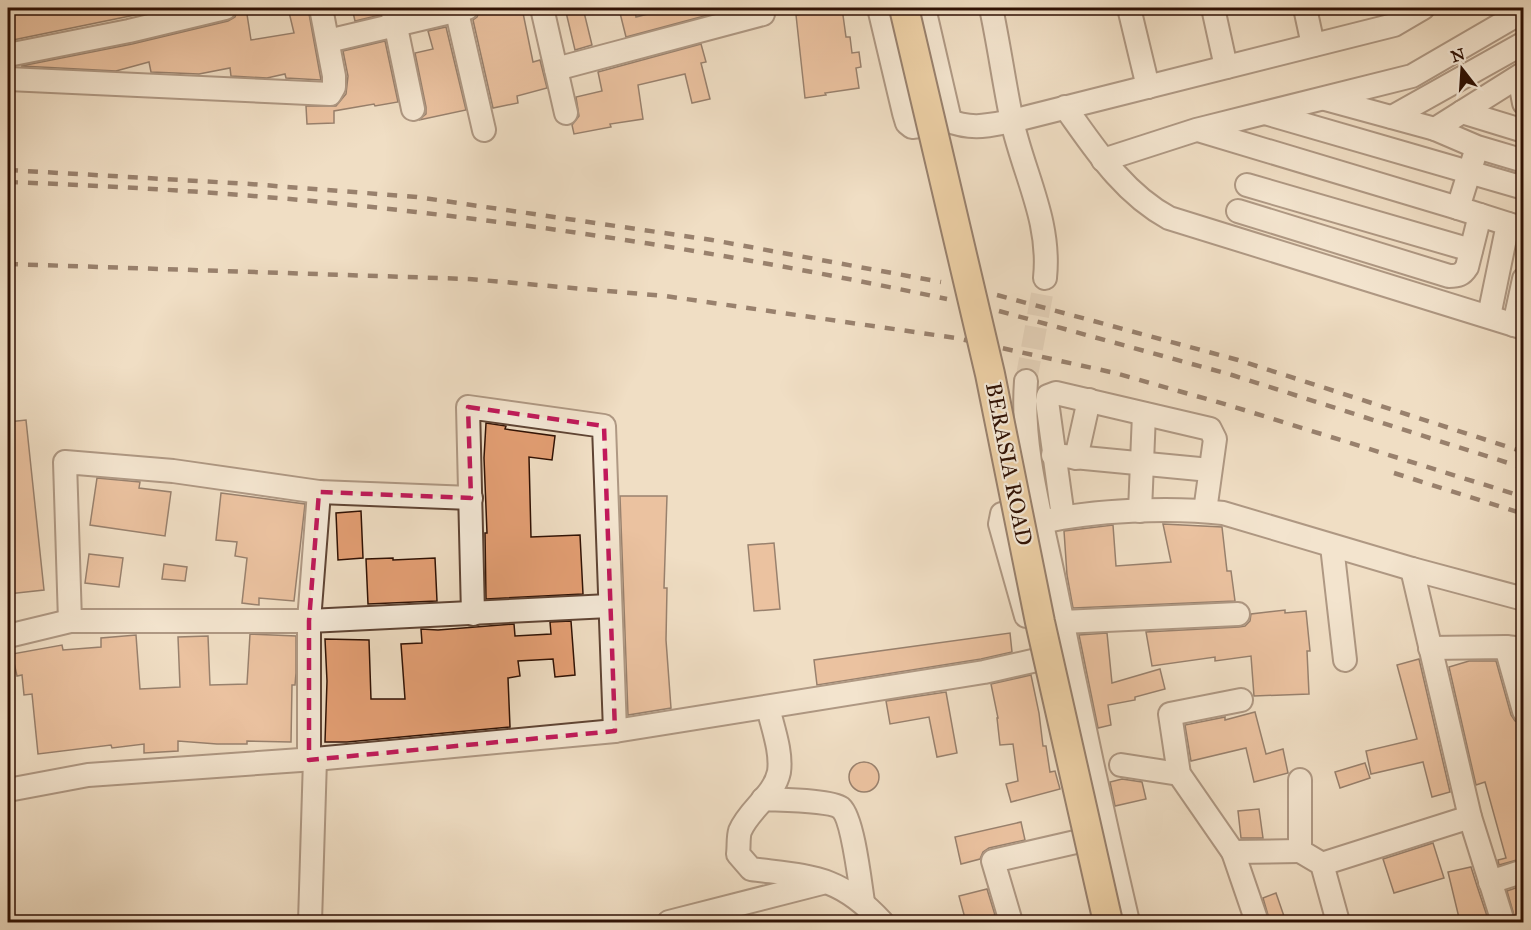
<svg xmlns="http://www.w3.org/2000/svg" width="1531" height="930" font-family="'IM FELL Great Primer',serif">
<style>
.building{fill:#e49f74;stroke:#2f1104;stroke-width:1.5}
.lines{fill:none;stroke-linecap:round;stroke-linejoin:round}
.minor-tunnel{stroke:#d3bfa7;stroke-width:22;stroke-dasharray:22 11;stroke-linecap:butt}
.minor-casing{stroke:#5f4434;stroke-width:26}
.minor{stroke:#f5ead9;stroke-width:22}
.rail{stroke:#2f1104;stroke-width:4.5;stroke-dasharray:10 10;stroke-linecap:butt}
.major-bridge-casing{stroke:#2f1104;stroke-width:32;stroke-linecap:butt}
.major-bridge{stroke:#e8bf82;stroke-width:28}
.marked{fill:none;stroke:#c2185b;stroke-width:4.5;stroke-dasharray:12 8;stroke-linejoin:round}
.labels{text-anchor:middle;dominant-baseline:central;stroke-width:4.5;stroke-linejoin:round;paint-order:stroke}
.street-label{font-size:22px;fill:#2f1104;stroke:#f5ead9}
</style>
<rect width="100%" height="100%" fill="#f0dec4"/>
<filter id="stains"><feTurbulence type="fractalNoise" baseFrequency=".00333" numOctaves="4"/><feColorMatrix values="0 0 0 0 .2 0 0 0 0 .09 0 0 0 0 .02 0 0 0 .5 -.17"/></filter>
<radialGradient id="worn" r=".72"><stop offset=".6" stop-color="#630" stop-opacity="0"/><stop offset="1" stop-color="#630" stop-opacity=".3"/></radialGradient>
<g class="building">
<polygon points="8,8 169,8 8,41"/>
<polygon points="238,8 246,8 251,40 294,33 288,8 308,8 321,80 286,78 285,74 267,78 231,76 230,68 199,74 151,72 149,62 116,71 21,66 132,44 228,21 235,17"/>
<polygon points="352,8 378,8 380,15 355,21"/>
<polygon points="491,8 522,8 533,62 540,60 547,88 517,96 518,103 493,108 473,20 477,17 480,10"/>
<polygon points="565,8 583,8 592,45 575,50"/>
<polygon points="672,8 734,8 626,37 620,13 635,10 636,17"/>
<polygon points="842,8 846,37 850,37 852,53 859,52 861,67 856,68 859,88 825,93 826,95 805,98 796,15"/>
<polygon points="446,27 466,110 419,120 426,114 426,107 415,53 433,49 428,31"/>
<polygon points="385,41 398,102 375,106 374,104 334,111 334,123 307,124 306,106 336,106 346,94 348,76 343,51"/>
<polygon points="701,44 706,62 701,63 710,99 692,103 685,74 638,85 643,119 610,124 611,127 574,134 572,125 579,116 576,97 602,91 598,72"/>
<polygon points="26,420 44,590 8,594 8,504 12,503 8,469 8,422"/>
<polygon points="486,423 506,426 505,429 555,436 552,460 529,457 531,537 580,535 583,594 486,599 485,533 487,533 484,458"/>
<polygon points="97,478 140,482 139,488 171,492 165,536 90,525"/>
<polygon points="221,493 305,504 294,601 259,598 259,605 242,603 247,558 235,556 237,542 216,540"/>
<polygon points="620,496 667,496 664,588 667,588 666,640 671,708 628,715"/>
<polygon points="361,511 363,558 338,560 336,513"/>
<polygon points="1163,524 1222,527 1227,571 1231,571 1235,601 1073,608 1067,575 1064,531 1113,525 1116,566 1171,562"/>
<polygon points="774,543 780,609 754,611 748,545"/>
<polygon points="89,554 123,558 119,587 85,583"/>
<polygon points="393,558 393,560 435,558 437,601 368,604 366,559"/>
<polygon points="164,564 187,567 185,581 162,579"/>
<polygon points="1285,610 1285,613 1306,611 1310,651 1307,651 1309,694 1254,696 1251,656 1215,661 1215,657 1152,666 1146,632 1239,627 1245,626 1250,621 1251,614"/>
<polygon points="571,621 575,675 555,677 553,659 518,661 520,676 508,678 510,727 347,742 325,742 327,681 325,639 369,640 371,699 405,699 401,644 422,643 421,629 438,630 514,624 515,636 551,634 550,622"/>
<polygon points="1010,633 1012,652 981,659 817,685 814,660"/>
<polygon points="1107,633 1112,683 1160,669 1165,689 1135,697 1135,700 1108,705 1111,725 1098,728 1079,635"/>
<polygon points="250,634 296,636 296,673 295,685 292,685 291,742 247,741 247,744 217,744 178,741 178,751 144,753 144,744 112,748 111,745 38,754 32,694 24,695 22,675 17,676 12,654 62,645 63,650 101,647 101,638 136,635 140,689 180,687 178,637 208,636 210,685 247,684"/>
<polygon points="1419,659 1450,792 1432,797 1423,762 1371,774 1366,751 1417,739 1397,665"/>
<polygon points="1469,661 1496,661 1511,715 1515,721 1522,724 1524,731 1524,858 1499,865 1498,860 1506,858 1485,782 1476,785 1449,667"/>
<polygon points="1031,675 1039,713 1043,746 1046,746 1050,772 1055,771 1060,789 1011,802 1006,784 1018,781 1013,744 1000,745 997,718 998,718 991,684"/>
<polygon points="946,692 957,753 937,757 929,717 890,724 886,701"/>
<polygon points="1255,712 1266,754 1283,749 1288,773 1254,782 1246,748 1191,761 1185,725 1225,717 1225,720"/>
<circle cx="864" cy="777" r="15"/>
<polygon points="1365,763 1370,778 1340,788 1335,772"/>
<polygon points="1122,779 1142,782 1146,799 1115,806 1110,782"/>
<polygon points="1259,809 1263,838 1241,838 1238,811"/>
<polygon points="1021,822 1025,840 989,848 983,852 980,859 961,864 955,837"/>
<polygon points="1433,843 1444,878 1394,893 1383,859"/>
<polygon points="1471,867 1477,886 1489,922 1460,922 1448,872"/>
<polygon points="1524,885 1524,922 1516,922 1507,891"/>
<polygon points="987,889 995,915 989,917 990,922 966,922 959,896"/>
<polygon points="1276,893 1286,922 1270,922 1263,898"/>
</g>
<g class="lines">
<polyline class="minor-tunnel" points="1026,381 1045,278"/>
<defs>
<g id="minor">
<polyline points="392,8 413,109"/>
<polyline points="456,8 484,130"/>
<polyline points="542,8 566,113"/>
<polyline points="879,8 904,113 907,123 912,127 943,123 949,116 924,8"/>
<path d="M991 8C999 45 1004 83 1012 121 1024 175 1051 221 1045 278"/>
<polyline points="1129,8 1148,87"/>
<polyline points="1213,8 1226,67"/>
<polyline points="1305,8 1313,45"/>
<polyline points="328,41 467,8"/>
<polyline points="8,55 129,31 225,8"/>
<polyline points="556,69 763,14"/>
<polyline points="1519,77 1524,103"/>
<polyline points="8,79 330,94 334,87 334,76 321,8"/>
<polyline points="1325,99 1435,129 1477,147 1524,161"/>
<path d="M1065 107C1095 149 1123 193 1169 218L1524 328"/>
<polyline points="1462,112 1524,131"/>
<polyline points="1265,113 1524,188"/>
<polyline points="1392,117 1524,43"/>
<path d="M946 120C972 130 986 126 1012 121L1394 25 1423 8"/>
<polyline points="1435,129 1524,73"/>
<polyline points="1198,130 1458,208"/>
<polyline points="1474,157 1458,208 1524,229"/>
<polyline points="1103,160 1196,130 1412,76 1524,11"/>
<polyline points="1247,185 1471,250"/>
<path d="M1238 211 1449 276C1458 276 1462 275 1467 267L1480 215"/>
<polyline points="1489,316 1508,224"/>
<polyline points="1514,325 1524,279"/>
<path d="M1026 381C1021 446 1040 512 1053 575 1076 691 1101 807 1128 922"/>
<polyline points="1053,455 1210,470"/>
<polyline points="1076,458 1089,400"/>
<polyline points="1140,511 1144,414"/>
<polyline points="1063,517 1047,401 1048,396 1056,393 1210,429 1215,439 1205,511"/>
<path d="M1042 522C1093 510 1171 507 1223 513L1412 569 1524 599"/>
<polyline points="1332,546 1345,660"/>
<polyline points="1412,569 1470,817 1503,922"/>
<polyline points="473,614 468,407 604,426 615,731"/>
<polyline points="1026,616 1000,524 1002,514 1028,506 1034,507"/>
<polyline points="70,621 65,462 173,471 319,492 471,498"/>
<polyline points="1062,622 1238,614"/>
<polyline points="8,636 70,621 309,621 609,606"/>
<polyline points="1506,647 1524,711"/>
<polyline points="1430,648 1506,647 1524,649"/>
<polyline points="1241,700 1170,714 1179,774 1233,852 1257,922"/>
<path d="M768 707C772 726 782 751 779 772 774 796 749 809 740 831 738 837 739 847 738 854L751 869C811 877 839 875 882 922"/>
<polyline points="309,760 309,621 319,492"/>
<polyline points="1121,765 1179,774"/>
<polyline points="1300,780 1300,851 1322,864 1338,922"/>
<polyline points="8,790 88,775 315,759 615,731 984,672 1037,660"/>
<path d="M763 799C778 800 830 800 841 808 853 819 860 883 863 902"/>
<polyline points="1233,852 1300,851"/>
<polyline points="1322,864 1470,817"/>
<polyline points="1490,882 1524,871"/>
<polyline points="310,922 315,759"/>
<polyline points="669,922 822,883"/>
<polyline points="1011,922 993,861 1080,841"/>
</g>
</defs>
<use href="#minor" class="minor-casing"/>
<use href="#minor" class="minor"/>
<g class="rail">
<polyline points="8,170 250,184 417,197 712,240 941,282"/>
<path d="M8 182C144 187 281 196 416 212 594 232 772 262 947 299"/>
<polyline points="8,264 469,279 665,296 956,338 1115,373 1228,405 1524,497"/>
<polyline points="997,295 1238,360 1524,452"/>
<polyline points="999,311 1232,375 1524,468"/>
<polyline points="1394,473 1524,514"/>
</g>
<defs>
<polyline id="major-bridge" points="904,8 990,374 1040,622 1108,922"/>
</defs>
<use href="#major-bridge" class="major-bridge-casing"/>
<use href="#major-bridge" class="major-bridge"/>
</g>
<path d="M0 0H1531V930H0ZM468 407 604 426 615 731 309 760V621L319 492 471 498Z" fill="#f0dec4" fill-opacity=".55" fill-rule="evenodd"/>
<path class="marked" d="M468 407 604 426 615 731 309 760V621L319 492 471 498Z"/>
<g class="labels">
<g class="street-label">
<text transform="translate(1009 464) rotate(79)">BERASIA ROAD</text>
</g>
</g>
<rect width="1531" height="930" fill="none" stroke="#f0dec4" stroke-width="30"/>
<rect x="9" y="9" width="1513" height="912" fill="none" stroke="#2f1104" stroke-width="3"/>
<rect x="15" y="15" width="1501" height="900" fill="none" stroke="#2f1104" stroke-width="1.5"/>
<g transform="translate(1462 69) rotate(343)" stroke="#f5ead9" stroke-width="4.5" paint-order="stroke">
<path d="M0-4.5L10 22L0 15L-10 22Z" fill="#2f1104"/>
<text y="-9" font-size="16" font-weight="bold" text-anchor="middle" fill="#2f1104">N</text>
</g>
<rect width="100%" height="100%" filter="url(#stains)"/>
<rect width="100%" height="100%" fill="url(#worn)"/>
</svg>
